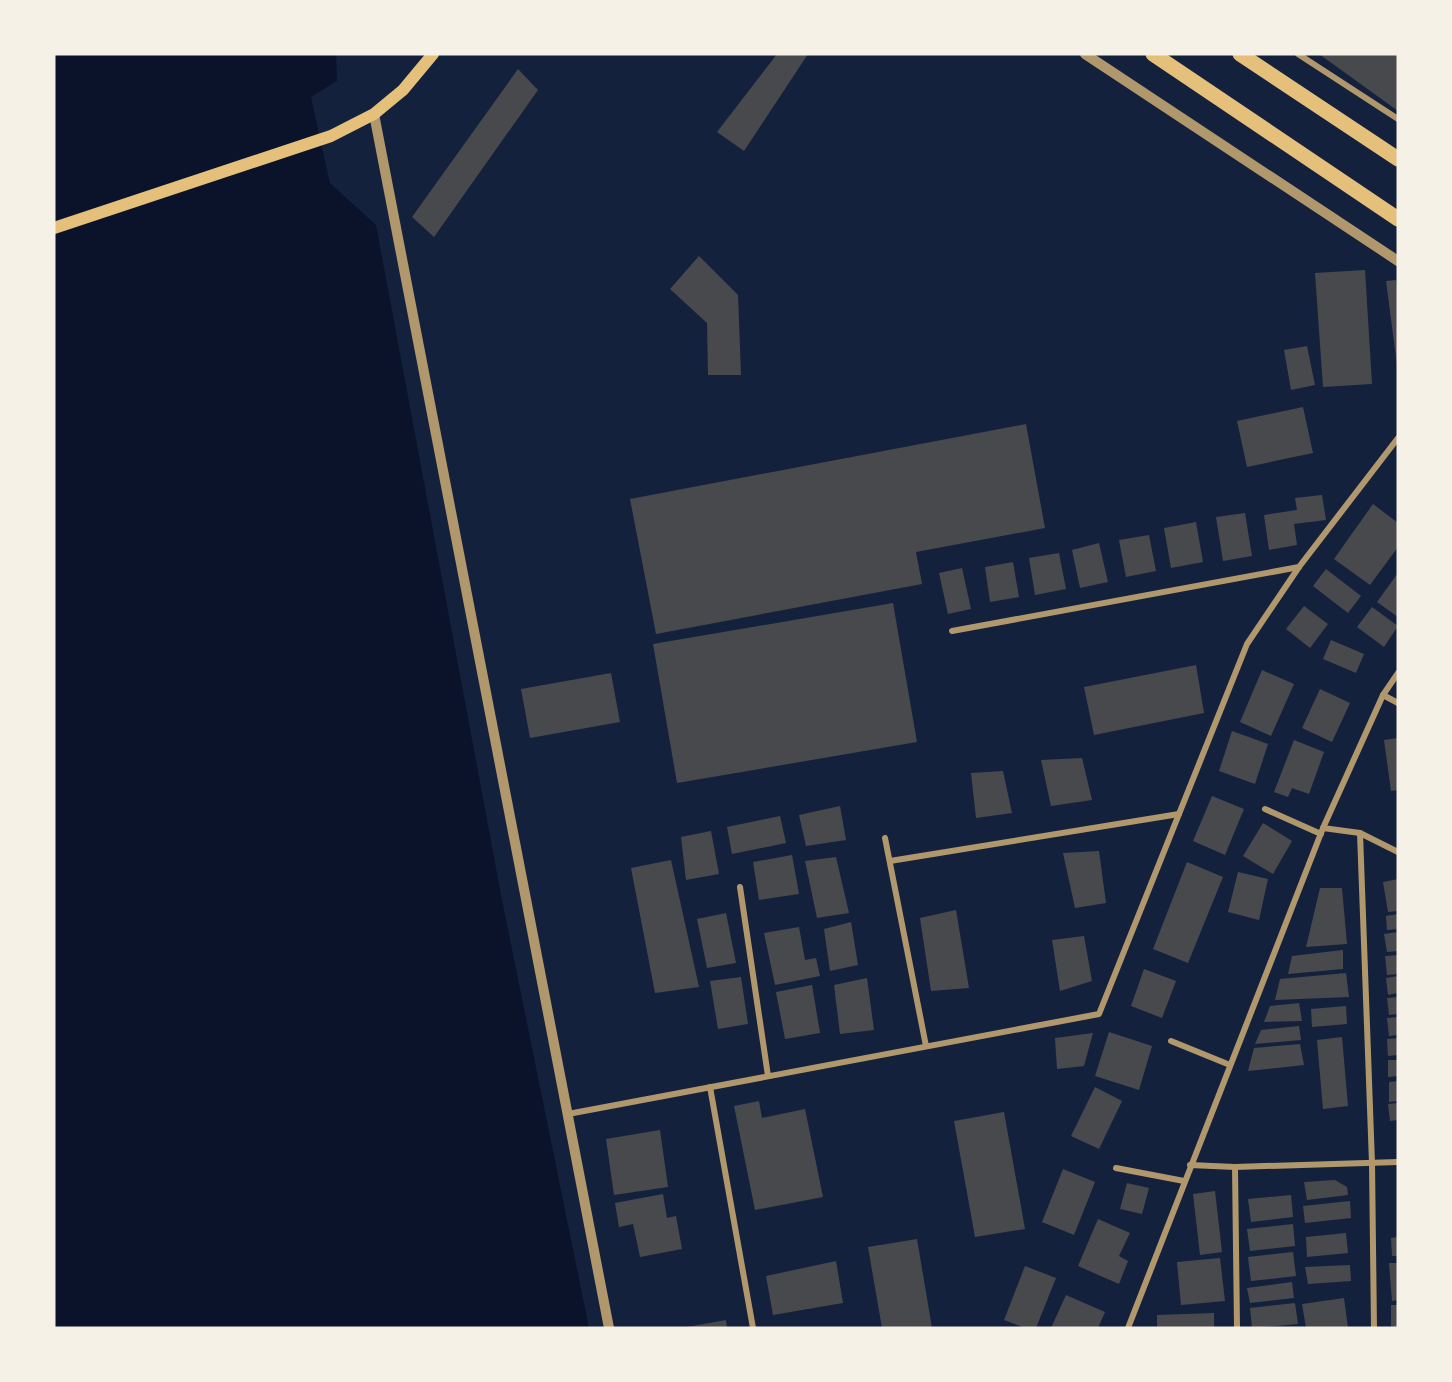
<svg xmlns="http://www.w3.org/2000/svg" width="1452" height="1382" font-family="'Work Sans',sans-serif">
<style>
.water{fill:#0b132b}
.building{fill:#48494c}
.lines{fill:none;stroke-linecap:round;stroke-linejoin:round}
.minor{stroke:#b1986c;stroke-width:6}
.tertiary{stroke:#b1986c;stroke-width:10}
.secondary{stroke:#e5c07b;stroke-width:12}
.primary{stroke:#e5c07b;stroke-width:15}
</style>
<rect width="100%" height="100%" fill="#14213d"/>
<polygon class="water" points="54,54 336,54 337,81 311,97 330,183 376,225 502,900 589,1328 54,1328"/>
<g class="building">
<polygon points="777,54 808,54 744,151 717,132"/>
<polygon points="1319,54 1398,54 1398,111"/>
<polygon points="518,69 538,90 434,237 412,217"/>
<polygon points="699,256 738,295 741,375 708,375 707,323 670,289"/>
<polygon points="1365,270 1372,384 1323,387 1315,273"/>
<polygon points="1396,280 1398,298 1397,365 1386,281"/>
<polygon points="1307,346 1315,385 1291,390 1284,350"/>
<polygon points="1303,407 1313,453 1247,467 1237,421"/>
<polygon points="1026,424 1045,528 916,552 922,584 656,634 630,499"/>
<polygon points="1322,495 1326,520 1294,524 1297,545 1269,550 1264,515 1297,510 1295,498"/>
<polygon points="1373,504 1398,523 1398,547 1370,585 1334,559"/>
<polygon points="1245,513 1252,556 1223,561 1216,517"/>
<polygon points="1196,522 1203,562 1171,568 1164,528"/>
<polygon points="1149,535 1156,571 1126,577 1119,540"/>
<polygon points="1099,543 1108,582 1080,588 1072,550"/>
<polygon points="1059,553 1066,589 1035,595 1029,558"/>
<polygon points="1013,562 1019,597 990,602 985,567"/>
<polygon points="962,568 971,609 948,614 939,573"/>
<polygon points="1326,569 1361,596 1348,613 1313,586"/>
<polygon points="1398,573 1398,617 1377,602"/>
<polygon points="893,603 917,742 677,783 653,644"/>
<polygon points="1304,606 1328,624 1310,648 1286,629"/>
<polygon points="1372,607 1398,626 1384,647 1357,627"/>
<polygon points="1331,640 1364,654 1356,673 1323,659"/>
<polygon points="1196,665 1204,713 1094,735 1084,687"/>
<polygon points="1262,670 1294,684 1271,736 1240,722"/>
<polygon points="611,673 620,722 530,738 521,689"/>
<polygon points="1320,689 1350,703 1332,742 1302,728"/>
<polygon points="1232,731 1268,744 1255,784 1219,771"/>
<polygon points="1398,738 1398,790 1391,791 1384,740"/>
<polygon points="1294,740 1324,752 1309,794 1292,788 1288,797 1274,792"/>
<polygon points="1082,758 1092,800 1051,806 1041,760"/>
<polygon points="1003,771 1012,813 976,818 971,773"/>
<polygon points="1212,796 1244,809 1225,855 1193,841"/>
<polygon points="840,806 846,840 806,846 799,815"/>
<polygon points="780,816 786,843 732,854 727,827"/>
<polygon points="1263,823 1292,841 1273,874 1243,856"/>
<polygon points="711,831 719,874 686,880 681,837"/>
<polygon points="1099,851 1106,903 1075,908 1063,853"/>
<polygon points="792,855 799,894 759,900 753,862"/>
<polygon points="836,857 849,913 817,918 805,861"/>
<polygon points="671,860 699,987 655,993 631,868"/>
<polygon points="1187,862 1223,877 1188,963 1153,949"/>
<polygon points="1238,872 1268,879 1259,920 1228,912"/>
<polygon points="1398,879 1398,911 1388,912 1383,882"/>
<polygon points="1320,888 1342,888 1347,944 1306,947"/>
<polygon points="956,910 969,988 931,991 920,918"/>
<polygon points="726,913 736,963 707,968 697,919"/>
<polygon points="1398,914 1398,929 1387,930 1386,916"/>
<polygon points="851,922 858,965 830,971 824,929"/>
<polygon points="799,927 805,960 816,958 820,976 775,985 764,933"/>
<polygon points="1398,932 1398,951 1387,952 1384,934"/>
<polygon points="1084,936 1092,981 1060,991 1052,940"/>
<polygon points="1343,950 1343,969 1288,974 1292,956"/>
<polygon points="1398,955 1398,974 1387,975 1385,956"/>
<polygon points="1144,969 1176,981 1162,1018 1131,1006"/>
<polygon points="1346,973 1349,997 1275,1000 1280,979"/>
<polygon points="1398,976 1398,993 1388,995 1386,978"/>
<polygon points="741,977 748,1024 718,1029 710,981"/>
<polygon points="867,978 874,1030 840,1034 834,985"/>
<polygon points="812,985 820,1033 785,1039 776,992"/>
<polygon points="1398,997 1398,1014 1389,1015 1387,998"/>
<polygon points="1299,1003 1302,1021 1264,1022 1270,1006"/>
<polygon points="1346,1006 1347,1024 1312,1027 1311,1009"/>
<polygon points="1398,1017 1398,1035 1389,1036 1387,1018"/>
<polygon points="1299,1026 1301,1040 1255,1044 1261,1030"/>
<polygon points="1109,1032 1152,1046 1139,1090 1095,1076"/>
<polygon points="1093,1033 1084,1066 1057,1069 1055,1038"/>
<polygon points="1342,1037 1348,1106 1323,1109 1317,1040"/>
<polygon points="1398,1038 1398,1055 1388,1056 1387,1039"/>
<polygon points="1300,1044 1304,1065 1248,1071 1254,1048"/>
<polygon points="1388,1060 1398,1060 1398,1076 1388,1077"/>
<polygon points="1398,1081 1398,1101 1389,1102 1389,1082"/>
<polygon points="1095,1087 1122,1101 1099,1149 1071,1136"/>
<polygon points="759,1101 762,1118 805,1109 823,1197 755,1210 734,1106"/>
<polygon points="1398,1103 1398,1120 1390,1121 1388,1104"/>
<polygon points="1004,1112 1025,1229 975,1237 954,1121"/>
<polygon points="660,1130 668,1187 614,1195 606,1139"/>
<polygon points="1063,1169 1095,1182 1074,1235 1042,1222"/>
<polygon points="1335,1180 1347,1187 1348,1195 1307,1200 1304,1182"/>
<polygon points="1127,1183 1149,1188 1142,1214 1120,1209"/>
<polygon points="1215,1191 1222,1252 1200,1255 1193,1194"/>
<polygon points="663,1194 667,1218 676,1216 682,1249 640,1257 633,1224 619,1227 615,1203"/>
<polygon points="1291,1195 1293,1217 1251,1222 1248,1199"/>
<polygon points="1350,1201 1351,1218 1305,1223 1303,1206"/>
<polygon points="1098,1219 1130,1233 1119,1256 1128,1261 1119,1284 1078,1266"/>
<polygon points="1293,1224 1295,1246 1250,1251 1247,1229"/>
<polygon points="1346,1233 1348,1253 1307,1257 1306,1237"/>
<polygon points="1398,1237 1398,1256 1392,1256 1391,1238"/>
<polygon points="917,1239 932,1328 882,1328 868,1247"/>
<polygon points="1293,1252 1296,1276 1251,1281 1248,1257"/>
<polygon points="1220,1258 1225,1301 1181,1305 1177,1262"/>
<polygon points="836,1261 843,1303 773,1315 766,1276"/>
<polygon points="1389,1263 1398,1263 1398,1300 1392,1301"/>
<polygon points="1350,1265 1351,1281 1308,1284 1305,1267"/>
<polygon points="1025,1266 1056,1278 1036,1328 1025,1328 1004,1320"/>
<polygon points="1292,1282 1294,1298 1250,1303 1247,1288"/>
<polygon points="1066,1295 1105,1312 1098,1328 1051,1328"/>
<polygon points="1344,1298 1348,1328 1306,1328 1302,1304"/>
<polygon points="1295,1303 1298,1324 1252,1328 1250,1308"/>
<rect x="1391" y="1305" width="7" height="23"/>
<polygon points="1214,1313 1214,1328 1157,1328 1157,1315"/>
<polygon points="726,1320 727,1328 687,1328 687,1327"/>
</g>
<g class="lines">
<g class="minor">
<polyline points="1298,54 1398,119"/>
<polyline points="952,631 1299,567"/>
<polyline points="1383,695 1398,703"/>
<polyline points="1265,809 1321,834"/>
<polyline points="1323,828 1360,833 1398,852"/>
<polyline points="1360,833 1372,1163 1374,1328"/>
<polyline points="885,838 926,1046"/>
<polyline points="890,861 1179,814"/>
<polyline points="740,887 768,1076"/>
<polyline points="1171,1041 1230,1065"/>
<polyline points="710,1087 753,1328"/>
<polyline points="568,1114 1099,1014 1247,644 1299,567 1398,438"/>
<polyline points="1190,1165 1235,1167 1398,1162"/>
<polyline points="1235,1167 1237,1328"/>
<polyline points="1116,1168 1184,1181"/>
<polyline points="1128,1328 1323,828 1383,695 1398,673"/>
</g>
<g class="tertiary">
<polyline points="1085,54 1398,261"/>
<polyline points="374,114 609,1328"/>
</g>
<polyline class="secondary" points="54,228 331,136 374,114 403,90 433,54"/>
<g class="primary">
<polyline points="1153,54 1398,219"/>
<polyline points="1240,54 1398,159"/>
</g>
</g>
<rect width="1452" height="1382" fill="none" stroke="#f6f1e7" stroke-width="111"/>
</svg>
